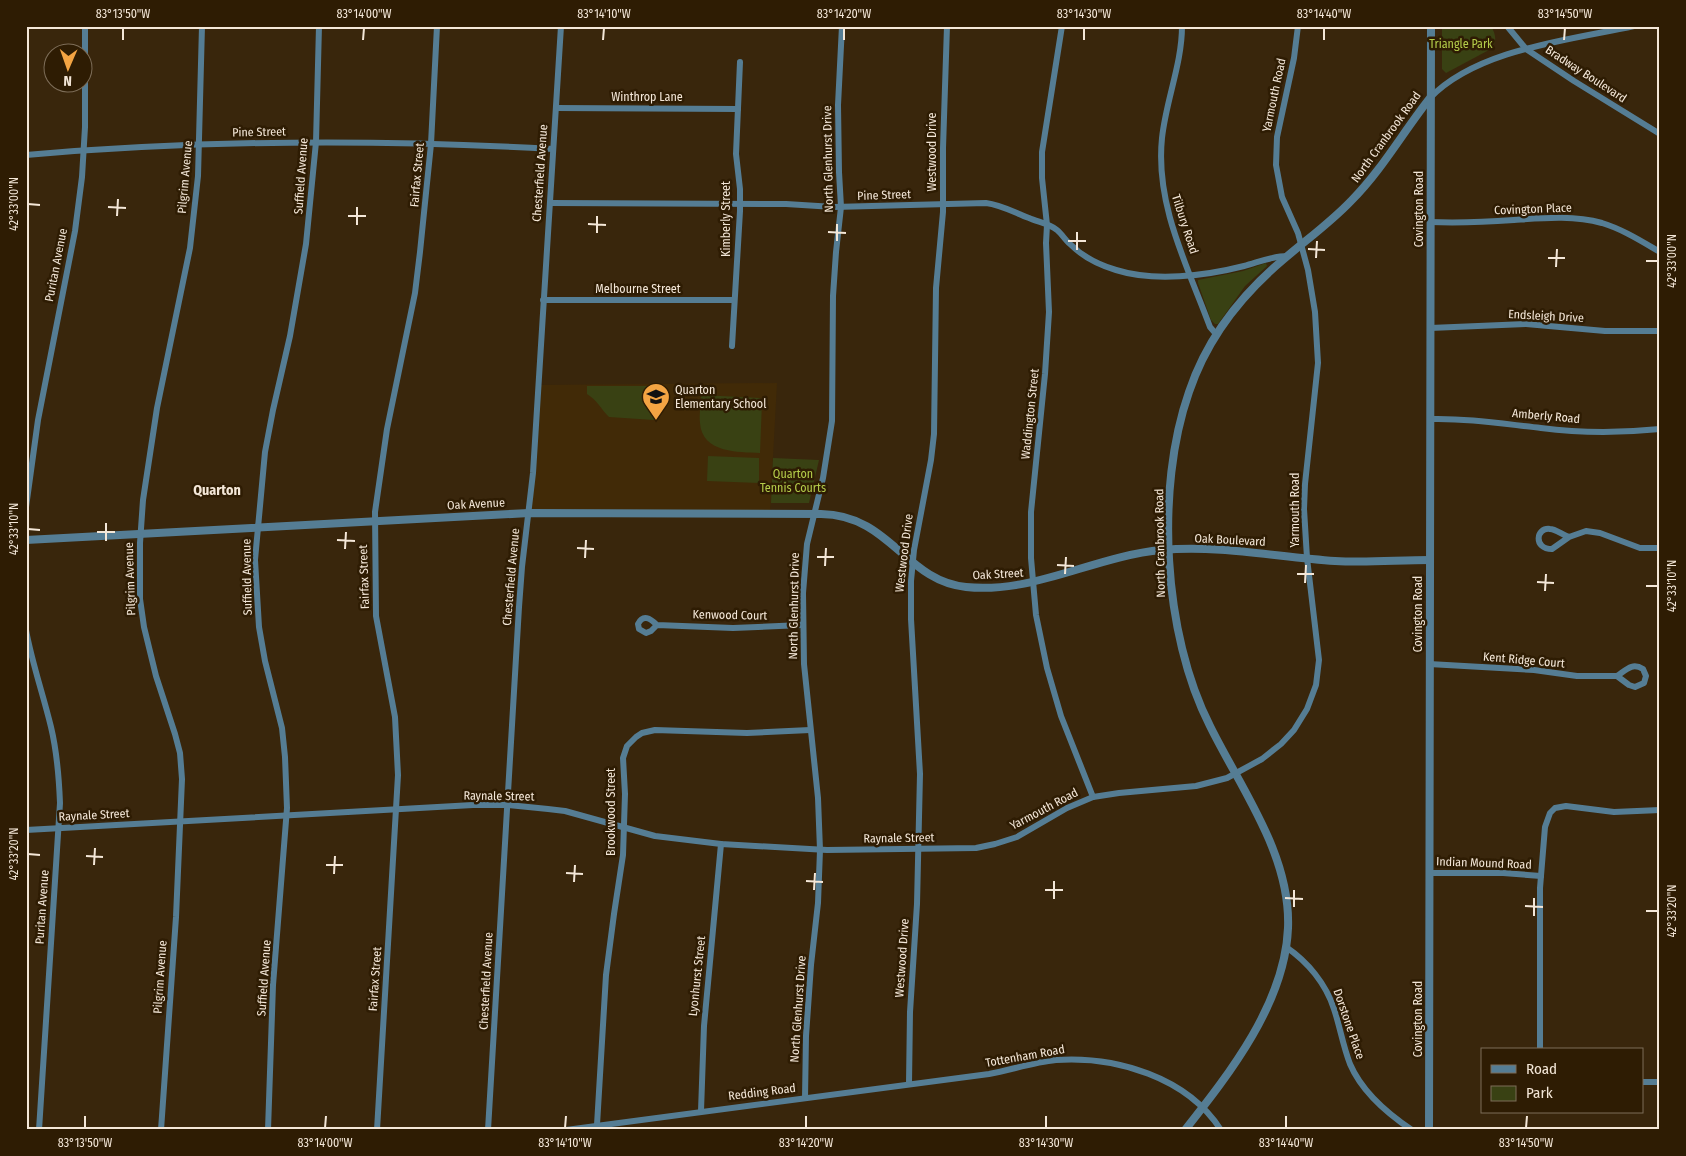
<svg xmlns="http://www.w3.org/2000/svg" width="1686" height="1156" font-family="'Fira Sans Condensed',sans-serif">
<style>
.built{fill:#412a07}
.green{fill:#394113}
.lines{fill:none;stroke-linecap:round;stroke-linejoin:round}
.minor{stroke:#557d94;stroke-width:6}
.tertiary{stroke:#557d94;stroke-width:8}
.ticks{fill:none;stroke:#f4e7d8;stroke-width:2}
.labels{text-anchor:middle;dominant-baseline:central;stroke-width:5;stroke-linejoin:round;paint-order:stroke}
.park-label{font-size:12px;fill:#b4cc4a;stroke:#2e1c03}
.street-label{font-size:12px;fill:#f4e7d8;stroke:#2e1c03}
.poi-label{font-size:12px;fill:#f4e7d8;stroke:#2e1c03;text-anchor:start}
.neighbourhood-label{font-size:14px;font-weight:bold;fill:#f4e7d8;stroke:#2e1c03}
.neatline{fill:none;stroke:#f4e7d8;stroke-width:2}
.ticks-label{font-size:12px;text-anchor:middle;fill:#f4e7d8}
</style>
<rect width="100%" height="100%" fill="#39260c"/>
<polygon class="built" points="777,383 770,513 531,513 539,385"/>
<g class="green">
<path d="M1442 26H1491C1496 35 1498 43 1489 50L1446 73 1442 69Z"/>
<polygon points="1266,263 1267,266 1245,286 1218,324 1215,324 1211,320 1198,283 1198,280 1243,271"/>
<path d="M587 386H656V397L653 401 652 408 655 409 654 420 609 417C601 409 597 400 587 394Z"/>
<path d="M701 395 760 398 762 402 760 453C738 452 702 453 700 423 699 414 701 404 701 395Z"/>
<polygon points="708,456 759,458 759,483 707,481"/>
<polygon points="773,458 819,460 809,503 771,503"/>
</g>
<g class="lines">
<g class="minor">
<polyline points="1062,26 1042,152 1042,178 1047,225 1046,243 1049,312 1045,374 1031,512 1031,558 1036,615 1047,668 1061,716 1093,797"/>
<path d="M1182 26C1182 64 1166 100 1162 138 1155 205 1188 267 1210 327L1216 334"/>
<polyline points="1507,26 1526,49 1574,81 1660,134"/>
<path d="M1430 98C1477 49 1570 40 1634 26"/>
<polyline points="556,108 738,109"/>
<path d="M26 155C201 140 377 139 553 149"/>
<path d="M550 203 786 204 834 207 986 203C1002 205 1015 213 1029 218 1038 222 1050 224 1057 230 1062 234 1065 240 1070 244 1082 256 1099 265 1116 270 1154 282 1205 276 1244 266 1259 262 1272 256 1288 256"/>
<path d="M1430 222C1458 223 1486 222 1514 220 1543 218 1573 215 1602 223 1622 229 1641 241 1660 252"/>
<polyline points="543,300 734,300"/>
<polyline points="1430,328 1526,324 1605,331 1660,331"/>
<polyline points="732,346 740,211 740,189 736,154 740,62"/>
<path d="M1430 419C1467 418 1504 424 1541 428 1580 433 1620 433 1660 429"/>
<polyline points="26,507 38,420 75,231 82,177 85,127 85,26"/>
<path d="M1569 537C1562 535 1556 529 1550 529 1536 527 1533 549 1552 549L1569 537 1586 531 1600 533 1640 548H1660"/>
<path d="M657 625 651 631 646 633 639 629 638 624C643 614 650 618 657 625L733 628 802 625"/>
<path d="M26 630C32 663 43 694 51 727 57 752 59 778 60 803L39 1130"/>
<path d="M1429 664 1534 670 1577 676H1617L1629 685 1635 687 1644 683 1646 676 1643 669C1632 662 1626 670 1617 676"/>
<polyline points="26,830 473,805 508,805 548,809 565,811 655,836 721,844 827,850 976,848 995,844 1017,837 1067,808 1093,797 1119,793 1196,786 1227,778 1262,759 1281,744 1294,730 1307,709 1316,685 1319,660 1307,558 1304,509 1305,484 1318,363 1315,312 1308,270 1298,233 1282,197 1276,165 1277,137 1294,58 1298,26"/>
<polyline points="1429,873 1503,873 1541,876"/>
<polyline points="1660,932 1660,979"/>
<path d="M1286 947C1308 962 1326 984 1334 1009 1340 1027 1343 1046 1350 1064 1362 1092 1388 1114 1412 1130"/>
<polyline points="1540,1050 1540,888 1545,827 1550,813 1555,808 1566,806 1614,812 1660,810"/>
<polyline points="1642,1082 1660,1082"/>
<polyline points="909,1084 910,1012 917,904 920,774 911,619 911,581 914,550 931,460 934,434 936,288 943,212 943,148 947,26"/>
<polyline points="805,1098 806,1036 811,965 818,903 820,850 818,798 804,664 803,593 807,544 823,478 832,421 833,296 836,252 841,207 839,172 838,105 842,26"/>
<polyline points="701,1111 704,1026 721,844"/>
<polyline points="597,1125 606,975 614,914 623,855 625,794 623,758 627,746 636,737 642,733 655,730 747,733 810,730"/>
<polyline points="161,1130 176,917 182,779 180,753 175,734 156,676 144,627 140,599 140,543 143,500 157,408 190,248 198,176 202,26"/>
<polyline points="268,1130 273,985 287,808 285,757 282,728 265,661 259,627 255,560 265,452 273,410 290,336 306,244 316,142 319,26"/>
<polyline points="377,1130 398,775 395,717 376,616 375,512 387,429 415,293 420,252 431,144 437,26"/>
<polyline points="488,1130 519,607 522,567 533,473 561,26"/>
<path d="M566 1130 989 1074C1011 1070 1034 1062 1056 1060 1116 1056 1187 1077 1221 1130"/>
</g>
<g class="tertiary">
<path d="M26 540 529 513 821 514C891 515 905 581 966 587 1035 594 1094 556 1162 550 1220 545 1277 557 1335 561 1367 563 1398 560 1430 560"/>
<path d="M1185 1130C1230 1073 1285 1003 1288 928 1291 855 1241 789 1210 726 1163 634 1155 489 1189 392 1207 338 1241 295 1284 259 1306 240 1330 223 1351 201 1382 170 1403 132 1430 98"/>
<polyline points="1429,1130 1431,26"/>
</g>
</g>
<path class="ticks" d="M123 40V28M363 40 364 28M603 40 604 28M844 40V28M1084 40V28M1324 40V28M1564 40 1565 28M28 204 40 205M108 207 126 208M117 216 118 199M348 216H366M588 224 606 225M357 225V207M828 232 846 233M597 233V216M837 241V224M1068 241H1086M1308 249 1325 250M1077 250V232M1316 258 1317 241M1548 258H1565M1646 261H1658M1556 267 1557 249M28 529 40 530M97 532H115M337 540 355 541M106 541V523M577 548 594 549M345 549 346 532M817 557H834M585 558 586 540M1057 565 1074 566M825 566 826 548M1065 574 1066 557M1297 574H1314M1537 582 1554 583M1305 583 1306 565M1646 586H1658M1545 591 1546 574M28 854 40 855M86 856 103 857M94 865 95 848M326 865H343M566 873 583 874M334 874 335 856M806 881 823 882M574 882 575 865M814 890 815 873M1045 890H1063M1285 898 1303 899M1054 899V881M1525 906 1543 907M1294 907V890M1646 911H1658M1534 916V898M85 1128V1116M325 1128 326 1116M565 1128 566 1116M806 1128V1116M1046 1128V1116M1286 1128V1116M1526 1128 1527 1116"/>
<defs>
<symbol id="school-pin" viewBox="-11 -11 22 30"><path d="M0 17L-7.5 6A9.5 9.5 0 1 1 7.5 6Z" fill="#f3a443" stroke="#2e1c03"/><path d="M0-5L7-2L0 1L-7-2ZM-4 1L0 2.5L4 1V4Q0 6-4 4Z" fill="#111"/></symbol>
</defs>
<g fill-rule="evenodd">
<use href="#school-pin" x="640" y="381" width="32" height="43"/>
</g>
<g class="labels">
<g class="park-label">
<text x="1461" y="44">Triangle Park</text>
<text x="793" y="474">Quarton<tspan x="793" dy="14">Tennis Courts</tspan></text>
</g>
<g class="street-label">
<text transform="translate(1586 74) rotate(33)">Bradway Boulevard</text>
<text transform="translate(1274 95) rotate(-78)">Yarmouth Road</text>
<text x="647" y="97">Winthrop Lane</text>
<text transform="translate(259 132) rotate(-1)">Pine Street</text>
<text transform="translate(1386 137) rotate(-54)">North Cranbrook Road</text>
<text transform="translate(932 152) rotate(-90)">Westwood Drive</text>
<text transform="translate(828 159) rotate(-91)">North Glenhurst Drive</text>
<text transform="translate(540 173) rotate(-86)">Chesterfield Avenue</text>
<text transform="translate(417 175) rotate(-85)">Fairfax Street</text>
<text transform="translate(301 176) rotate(-86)">Suffield Avenue</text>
<text transform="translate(185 177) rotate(-85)">Pilgrim Avenue</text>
<text transform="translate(884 195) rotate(-2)">Pine Street</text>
<text transform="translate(1419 209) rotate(-90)">Covington Road</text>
<text transform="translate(1533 209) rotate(-2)">Covington Place</text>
<text transform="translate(726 219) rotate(-90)">Kimberly Street</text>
<text transform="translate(1185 224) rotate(72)">Tilbury Road</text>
<text transform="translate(56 265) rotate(-79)">Puritan Avenue</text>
<text x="638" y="289">Melbourne Street</text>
<text transform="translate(1546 316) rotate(3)">Endsleigh Drive</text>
<text transform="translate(1030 414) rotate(-84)">Waddington Street</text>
<text transform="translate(1546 416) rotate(5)">Amberly Road</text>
<text transform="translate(476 504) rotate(-3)">Oak Avenue</text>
<text transform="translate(1295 510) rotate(-90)">Yarmouth Road</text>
<text transform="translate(1230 540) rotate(3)">Oak Boulevard</text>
<text transform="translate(1160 543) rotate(-91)">North Cranbrook Road</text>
<text transform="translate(904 553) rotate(-83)">Westwood Drive</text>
<text transform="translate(998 574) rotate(-3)">Oak Street</text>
<text transform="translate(247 577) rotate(-91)">Suffield Avenue</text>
<text transform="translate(364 577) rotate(-92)">Fairfax Street</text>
<text transform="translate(511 577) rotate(-85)">Chesterfield Avenue</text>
<text transform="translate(130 579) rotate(-92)">Pilgrim Avenue</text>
<text transform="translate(794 606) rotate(-89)">North Glenhurst Drive</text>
<text transform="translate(1418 614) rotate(-90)">Covington Road</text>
<text transform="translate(730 615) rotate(1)">Kenwood Court</text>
<text transform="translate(1524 660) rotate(5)">Kent Ridge Court</text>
<text transform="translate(499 796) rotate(1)">Raynale Street</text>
<text transform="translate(1044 809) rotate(-28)">Yarmouth Road</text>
<text transform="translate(611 812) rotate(-90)">Brookwood Street</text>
<text transform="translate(94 815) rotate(-3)">Raynale Street</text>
<text transform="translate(899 838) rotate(-1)">Raynale Street</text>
<text transform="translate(1484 863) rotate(2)">Indian Mound Road</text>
<text transform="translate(42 907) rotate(-86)">Puritan Avenue</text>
<text transform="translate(902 958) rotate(-86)">Westwood Drive</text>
<text transform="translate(697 976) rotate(-84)">Lyonhurst Street</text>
<text transform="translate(160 977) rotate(-86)">Pilgrim Avenue</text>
<text transform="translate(264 978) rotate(-86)">Suffield Avenue</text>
<text transform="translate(375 979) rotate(-86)">Fairfax Street</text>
<text transform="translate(486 981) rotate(-87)">Chesterfield Avenue</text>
<text transform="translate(798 1009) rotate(-86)">North Glenhurst Drive</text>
<text transform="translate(1418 1019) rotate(-90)">Covington Road</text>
<text transform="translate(1349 1024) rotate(71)">Dorstone Place</text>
<text transform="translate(1025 1056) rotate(-10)">Tottenham Road</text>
<text transform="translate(762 1092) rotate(-7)">Redding Road</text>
</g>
<g class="poi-label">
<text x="675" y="390">Quarton<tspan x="675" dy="14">Elementary School</tspan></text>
</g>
<g class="neighbourhood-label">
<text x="217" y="490">Quarton</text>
</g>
</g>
<rect width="1686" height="1156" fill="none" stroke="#2e1c03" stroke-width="55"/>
<rect x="1481" y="1048" width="162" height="65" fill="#2e1c03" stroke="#7d6d58"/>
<rect x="1491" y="1065" width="25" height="8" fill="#557d94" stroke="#7d6d58"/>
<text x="1526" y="1074" font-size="15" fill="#f4e7d8">Road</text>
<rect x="1491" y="1086" width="25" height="15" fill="#394113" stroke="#7d6d58"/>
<text x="1526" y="1098" font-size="15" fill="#f4e7d8">Park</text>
<g transform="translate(68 68) rotate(182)"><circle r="24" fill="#2e1c03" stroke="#7d6d58"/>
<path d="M0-4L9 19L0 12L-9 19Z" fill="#f3a443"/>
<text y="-8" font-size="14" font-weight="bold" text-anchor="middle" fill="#f4e7d8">N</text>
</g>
<rect x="28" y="28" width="1630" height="1100" class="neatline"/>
<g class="ticks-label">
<text x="123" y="18">83°13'50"W</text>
<text x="364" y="18">83°14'00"W</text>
<text x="604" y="18">83°14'10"W</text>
<text x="844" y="18">83°14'20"W</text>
<text x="1084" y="18">83°14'30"W</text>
<text x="1324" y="18">83°14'40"W</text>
<text x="1565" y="18">83°14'50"W</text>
<text transform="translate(14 204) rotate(-90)" y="4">42°33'00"N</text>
<text transform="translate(1672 261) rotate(-90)" y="4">42°33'00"N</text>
<text transform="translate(14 529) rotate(-90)" y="4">42°33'10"N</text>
<text transform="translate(1672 586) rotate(-90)" y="4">42°33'10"N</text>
<text transform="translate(14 854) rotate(-90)" y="4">42°33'20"N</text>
<text transform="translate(1672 911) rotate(-90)" y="4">42°33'20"N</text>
<text x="85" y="1147">83°13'50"W</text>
<text x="325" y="1147">83°14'00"W</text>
<text x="565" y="1147">83°14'10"W</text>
<text x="806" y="1147">83°14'20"W</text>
<text x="1046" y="1147">83°14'30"W</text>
<text x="1286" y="1147">83°14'40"W</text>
<text x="1526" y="1147">83°14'50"W</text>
</g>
</svg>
